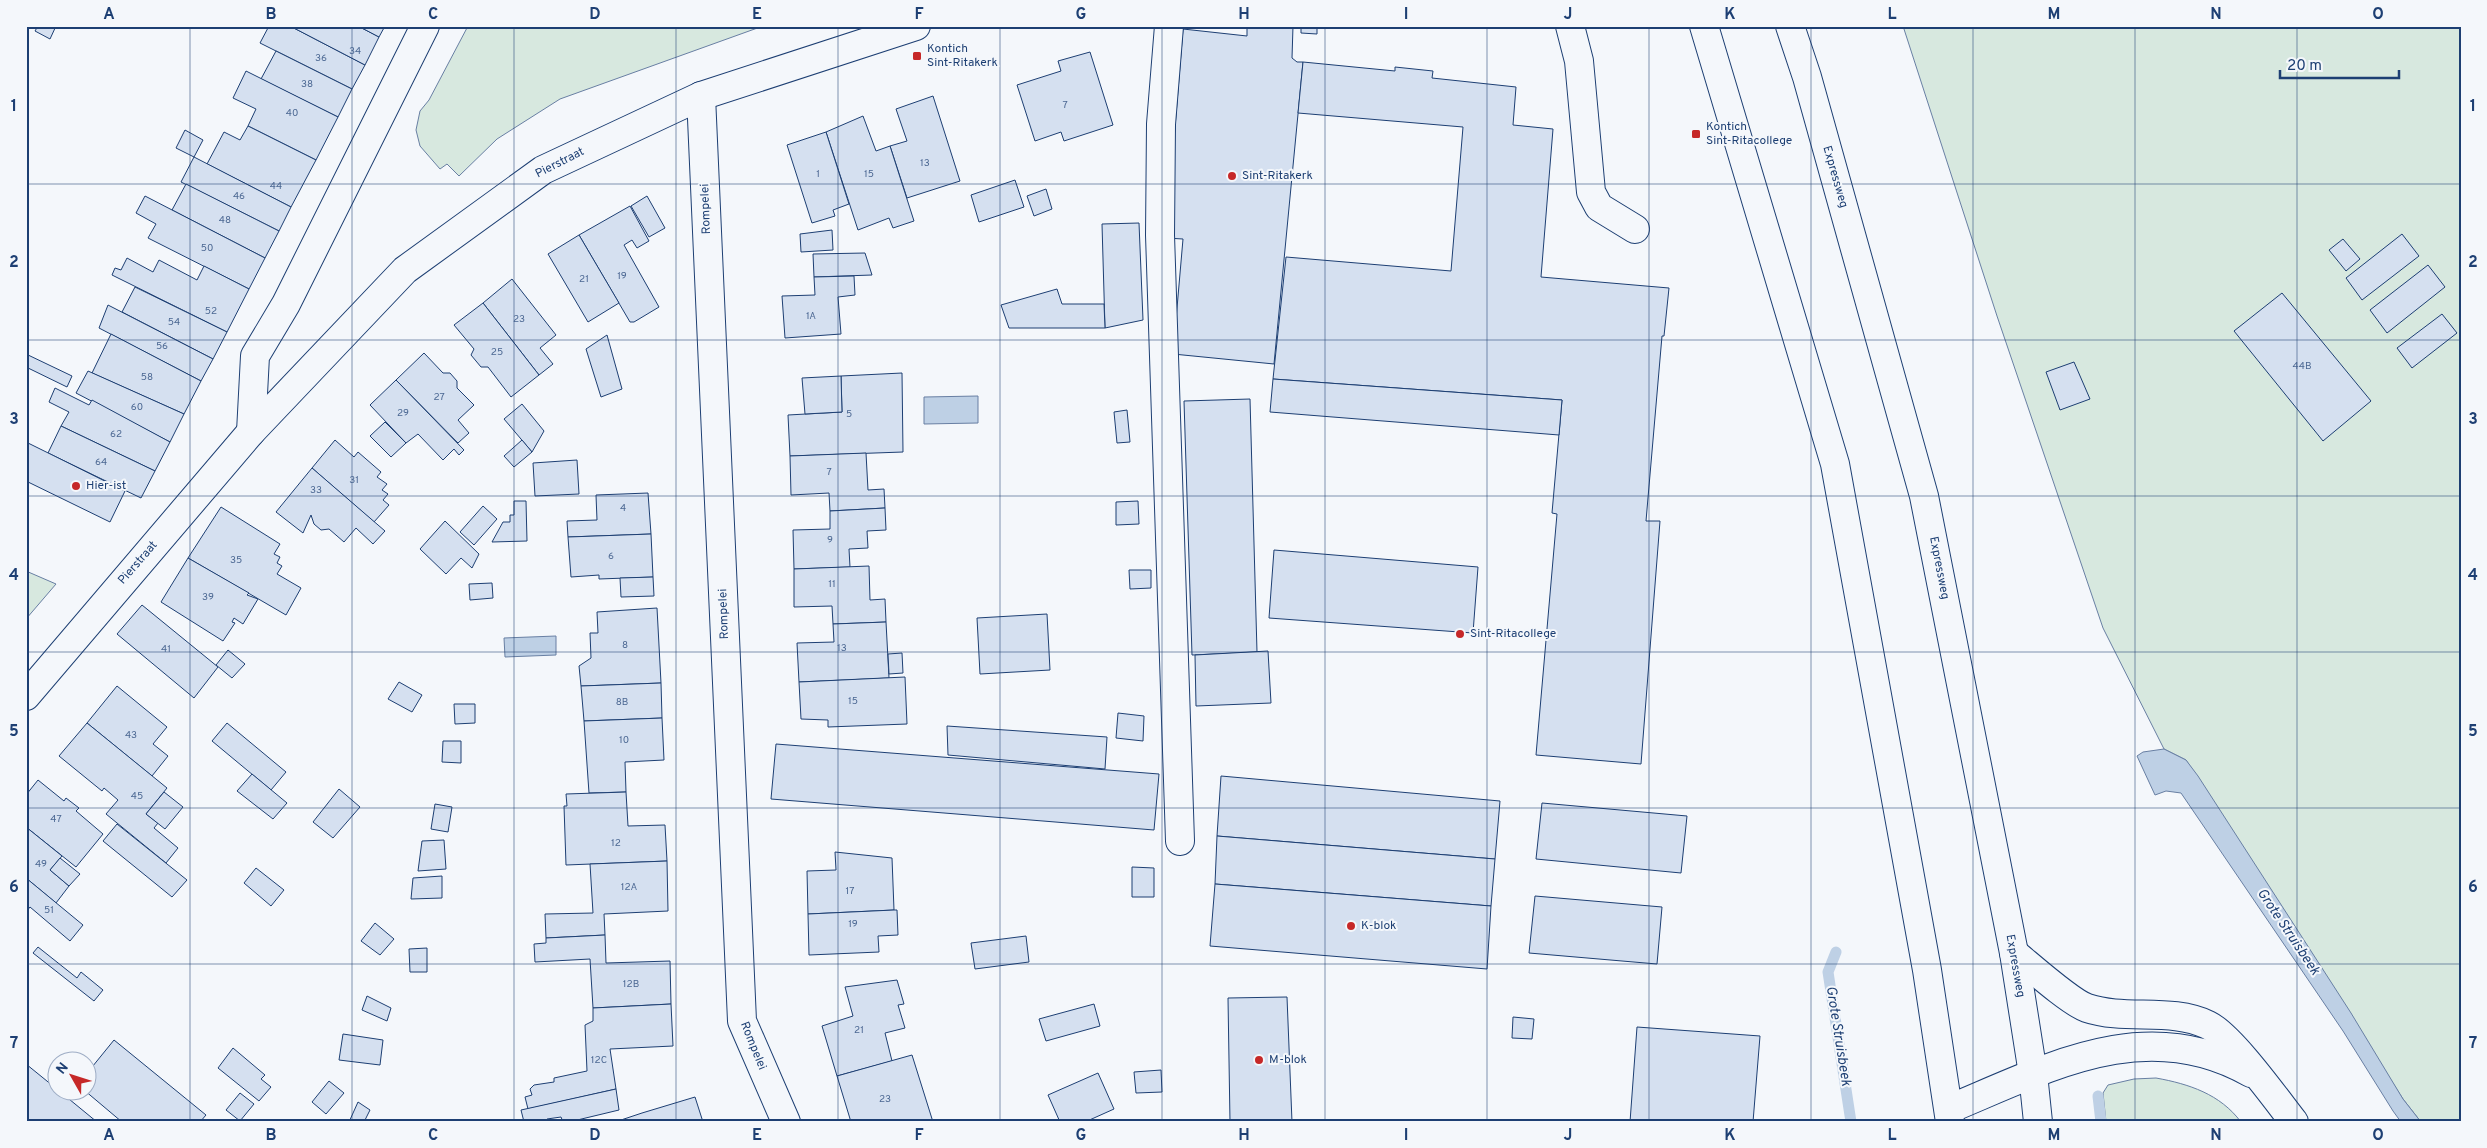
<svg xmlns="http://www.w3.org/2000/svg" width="2487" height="1148" font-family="Overpass,sans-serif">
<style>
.green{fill:#d7e8df;stroke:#687fa3}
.water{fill:#bed0e5;stroke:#687fa3}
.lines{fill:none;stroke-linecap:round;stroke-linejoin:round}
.stream{stroke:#bed0e5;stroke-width:11}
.building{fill:#d5e0f0;stroke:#1d3f73}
.minor-casing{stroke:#1d3f73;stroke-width:30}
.highway-casing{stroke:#1d3f73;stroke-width:30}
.minor{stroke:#f4f7fb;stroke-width:28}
.highway{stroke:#f4f7fb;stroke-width:28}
.grid{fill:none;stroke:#1d3f73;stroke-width:1;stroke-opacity:0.55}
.poi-dot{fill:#c62828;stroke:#f4f7fb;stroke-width:2}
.labels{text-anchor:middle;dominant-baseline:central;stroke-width:4;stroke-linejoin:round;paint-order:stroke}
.number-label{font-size:10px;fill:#4b6792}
.poi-label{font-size:12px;fill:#1d3f73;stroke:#f4f7fb;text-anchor:start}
.street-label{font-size:12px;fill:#1d3f73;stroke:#f4f7fb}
.water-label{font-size:14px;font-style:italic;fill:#1d3f73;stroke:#f4f7fb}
.neatline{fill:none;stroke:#1d3f73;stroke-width:2}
.grid-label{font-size:16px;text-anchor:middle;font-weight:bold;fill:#1d3f73}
</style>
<rect width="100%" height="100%" fill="#f4f7fb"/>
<g class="green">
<polygon points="468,26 763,26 560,99 497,139 459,176 447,164 440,169 420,146 416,130 420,111 429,100"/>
<polygon points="1903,26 2461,26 2461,1122 2421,1122 2403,1099 2186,760 2164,749 2103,628 1997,316"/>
<polygon points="26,571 56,584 26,619"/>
<path d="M2156 1078C2189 1084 2220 1094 2241 1122H2106L2103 1093 2108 1085 2134 1079Z"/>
</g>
<g class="water">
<polygon points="978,396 978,423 924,424 924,397"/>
<polygon points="556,636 556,655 505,657 504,638"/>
<polygon points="2164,749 2186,760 2198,776 2351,1013 2403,1099 2421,1122 2401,1122 2393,1111 2343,1031 2181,793 2166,791 2155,795 2137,756 2143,752"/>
</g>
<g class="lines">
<g class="stream">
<polyline points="1836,952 1828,972 1851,1122"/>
<polyline points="2098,1096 2101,1122"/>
</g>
</g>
<g class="building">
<polygon points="38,26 56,26 50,39 35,31"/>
<polygon points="269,26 290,26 365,65 352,89 260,43"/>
<polygon points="290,26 358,26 379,37 365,65"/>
<polygon points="358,26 385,26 379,37"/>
<polygon points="1247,26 1293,26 1292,58 1297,62 1303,62 1274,364 1173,354 1183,239 1166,238 1183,29 1247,36"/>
<polygon points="1301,26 1317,26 1317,34 1301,33"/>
<polygon points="276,51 352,89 338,117 261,79"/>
<polygon points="1090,52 1113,125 1064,141 1061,132 1035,141 1017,85 1061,71 1058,61"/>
<polygon points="1303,62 1395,71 1395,67 1433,71 1432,78 1516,87 1513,125 1553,129 1541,277 1669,288 1664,336 1662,336 1646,521 1660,521 1641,764 1536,755 1557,514 1552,513 1562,400 1273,379 1286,257 1451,271 1463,127 1298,113"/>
<polygon points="246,71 338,117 316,160 248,126 256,109 233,98"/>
<polygon points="933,96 960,181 907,198 890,146 907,141 896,109"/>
<polygon points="863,116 876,151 890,146 914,221 893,228 889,218 858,230 826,132"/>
<polygon points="248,126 316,160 291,207 207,164 224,132 240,140"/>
<polygon points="185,130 203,140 194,157 176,148"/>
<polygon points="826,132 849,204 833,210 835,216 812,223 787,145"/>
<polygon points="194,157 291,207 279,231 181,182"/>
<polygon points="1015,180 1024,207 979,222 971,195"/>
<polygon points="186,184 279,231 265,258 172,210"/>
<polygon points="1046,189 1052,209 1034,216 1027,196"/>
<polygon points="145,196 265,258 249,289 148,238 156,224 136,213"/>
<polygon points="647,196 665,228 649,237 631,206"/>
<polygon points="630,206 649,241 637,248 632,240 624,245 659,307 634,322 630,322 579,235"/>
<polygon points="1139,223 1143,320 1105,328 1102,224"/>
<polygon points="832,230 833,250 801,252 800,234"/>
<polygon points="2402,234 2419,256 2362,300 2346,278"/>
<polygon points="579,235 619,303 588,322 548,254"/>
<polygon points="2343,239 2360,259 2346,271 2329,250"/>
<polygon points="865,253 872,275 814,277 813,254"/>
<polygon points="127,258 153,272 159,260 197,280 204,266 249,289 227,332 112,275 115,268 121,270"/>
<polygon points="2428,265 2445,287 2387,333 2370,310"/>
<polygon points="854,276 855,295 838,297 841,334 785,338 782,296 815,295 814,277"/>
<polygon points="512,279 556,335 540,348 553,364 539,375 483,303"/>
<polygon points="135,287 227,332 213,359 122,312"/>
<polygon points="1057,289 1062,304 1104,304 1105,328 1009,328 1001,305"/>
<polygon points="2282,293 2371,401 2323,441 2234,331"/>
<polygon points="483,303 539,375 511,397 488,367 481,367 471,355 474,349 454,325"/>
<polygon points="108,305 213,359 201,381 99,328"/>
<polygon points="2442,314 2457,333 2412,368 2397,348"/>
<polygon points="111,334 201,381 184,414 92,373"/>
<polygon points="607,335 622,389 601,397 586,349"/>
<polygon points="424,353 443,373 450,373 457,381 457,388 474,405 458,420 469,433 458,443 396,380"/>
<polygon points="26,354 72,376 67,387 26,367"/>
<polygon points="2074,362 2090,399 2060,410 2046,372"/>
<polygon points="88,371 184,414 170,442 76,393"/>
<polygon points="902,373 903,452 790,456 788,415 842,412 841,376"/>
<polygon points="841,376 842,412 805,414 802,378"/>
<polygon points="1273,379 1562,400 1559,435 1270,412"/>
<polygon points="396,380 464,450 459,455 454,449 443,460 418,434 406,443 370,405"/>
<polygon points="55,388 89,405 92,400 170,442 155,471 61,426 69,412 49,402"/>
<polygon points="1250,399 1257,652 1192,655 1184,401"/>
<polygon points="522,404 544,431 532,452 504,419"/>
<polygon points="1127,410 1130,442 1117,443 1114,412"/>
<polygon points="385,422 406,443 391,457 370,436"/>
<polygon points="61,426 155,471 141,498 48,453"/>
<polygon points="335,440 354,457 358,452 381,472 377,477 387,484 382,490 388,494 383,500 389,505 374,522 312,468"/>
<polygon points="522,440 532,452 514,467 504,456"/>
<polygon points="26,442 125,491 110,522 26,481"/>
<polygon points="866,453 868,490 884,489 885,508 830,511 829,493 791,495 790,456"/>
<polygon points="577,460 579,494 535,496 533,463"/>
<polygon points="312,468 385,531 373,544 356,528 344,542 329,529 321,530 314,524 311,515 303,533 276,512"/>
<polygon points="648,493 651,534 568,537 567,521 597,520 596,495"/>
<polygon points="514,501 526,501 527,541 492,542 503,522 510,522 510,515 514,515"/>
<polygon points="1138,501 1139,524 1116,525 1116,502"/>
<polygon points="483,506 497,519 474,545 460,532"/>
<polygon points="221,507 280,544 274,554 280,557 277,563 282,566 277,574 301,588 286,615 188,558"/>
<polygon points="885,508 886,530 867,531 868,548 849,549 850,567 794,569 793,530 830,529 830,511"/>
<polygon points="445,521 479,554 472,568 461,558 446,574 420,549"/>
<polygon points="651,534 653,577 599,579 599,575 571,577 568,537"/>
<polygon points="1274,550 1478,567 1473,633 1269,618"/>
<polygon points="188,558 249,593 247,595 258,599 243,624 234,618 232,622 235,623 223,641 161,602"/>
<polygon points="869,566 870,600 885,599 886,622 833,624 832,606 794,607 794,569"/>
<polygon points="1129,570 1151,570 1151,588 1130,589"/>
<polygon points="653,577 654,596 621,597 620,578"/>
<polygon points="492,583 493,598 470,600 469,584"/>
<polygon points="142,605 218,667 194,698 117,634"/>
<polygon points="657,608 661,683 581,686 579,666 591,658 590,633 598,633 597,612"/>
<polygon points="1047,614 1050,670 980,674 977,618"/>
<polygon points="886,622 889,678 799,682 797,643 834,642 833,624"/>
<polygon points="228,650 245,664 232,678 216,665"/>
<polygon points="1268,651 1271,703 1196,706 1195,655"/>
<polygon points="902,653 903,673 889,674 888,654"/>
<polygon points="905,677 907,724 828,727 828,720 801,719 799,682"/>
<polygon points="399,682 422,695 412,712 388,699"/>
<polygon points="661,683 662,718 584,721 581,686"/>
<polygon points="117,686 167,727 153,744 168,756 152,776 87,723"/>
<polygon points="454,704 475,704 475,723 455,724"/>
<polygon points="1118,713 1144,716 1143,741 1116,738"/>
<polygon points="662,718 664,760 625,762 626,792 589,793 584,721"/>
<polygon points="87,723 167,788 146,814 158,823 154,828 178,848 166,863 106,814 118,800 104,788 102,791 59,756"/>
<polygon points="227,723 286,772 271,790 212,741"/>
<polygon points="947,726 1107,737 1105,769 948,755"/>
<polygon points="443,741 461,741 461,763 442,762"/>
<polygon points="776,744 1159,774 1154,830 771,799"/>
<polygon points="252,774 287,803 273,819 237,791"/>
<polygon points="1221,776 1500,801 1495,859 1217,836"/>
<polygon points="38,780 64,801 66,798 79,808 76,811 103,834 76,867 26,827 26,795"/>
<polygon points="339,789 360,807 333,838 313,822"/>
<polygon points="164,792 183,807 165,829 146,814"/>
<polygon points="626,792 628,826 665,825 667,861 566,865 564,806 567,806 566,794"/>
<polygon points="1542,803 1687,816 1681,873 1536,859"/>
<polygon points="435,804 452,807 448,832 431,829"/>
<polygon points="117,824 187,880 172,897 103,841"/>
<polygon points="26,827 62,856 50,870 69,886 56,903 26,878"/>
<polygon points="1217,836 1495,859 1491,906 1215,884"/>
<polygon points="444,840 446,869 418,871 422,841"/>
<polygon points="835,852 892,858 894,910 808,914 807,871 836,870"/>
<polygon points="60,858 80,874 69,886 50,870"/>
<polygon points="667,861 668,911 604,914 605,935 546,938 545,914 593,913 590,864"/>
<polygon points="1132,867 1154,868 1154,897 1132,897"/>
<polygon points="256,868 284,890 271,906 244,883"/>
<polygon points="442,876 442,898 411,899 413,878"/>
<polygon points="26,878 83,925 70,941 30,907 26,912"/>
<polygon points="1215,884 1491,906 1487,969 1210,946"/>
<polygon points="1535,896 1662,907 1657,964 1529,953"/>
<polygon points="894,910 897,910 898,935 878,936 879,952 809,955 808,914"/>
<polygon points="375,923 394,939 380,955 361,941"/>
<polygon points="605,935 606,963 670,961 671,1004 593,1008 590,959 535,962 534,944 546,943 546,938"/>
<polygon points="1026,936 1029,962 975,969 971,943"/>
<polygon points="38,947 77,978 81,972 103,990 94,1001 33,953"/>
<polygon points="427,948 427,972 410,972 409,949"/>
<polygon points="897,980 904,1004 898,1005 905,1028 885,1033 892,1061 837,1076 822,1026 853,1016 845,987"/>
<polygon points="367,996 391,1008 387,1021 362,1010"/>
<polygon points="1287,997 1292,1122 1230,1122 1228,998"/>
<polygon points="671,1004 673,1046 610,1049 616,1089 528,1109 525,1097 532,1095 530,1089 534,1085 554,1082 554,1078 587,1071 585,1025 593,1021 593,1008"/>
<polygon points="1094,1004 1100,1026 1046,1041 1039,1019"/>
<polygon points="1513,1017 1534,1019 1532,1039 1512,1038"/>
<polygon points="1637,1027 1760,1036 1753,1122 1630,1122"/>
<polygon points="343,1034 383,1040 380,1065 339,1060"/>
<polygon points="114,1040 206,1115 200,1122 122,1122 84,1090 88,1090 88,1072"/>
<polygon points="233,1048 265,1075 261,1079 271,1087 259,1101 218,1068"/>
<polygon points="912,1055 933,1122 851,1122 837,1076"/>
<polygon points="26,1064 58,1090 97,1122 26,1122"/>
<polygon points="1161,1070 1162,1092 1136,1093 1134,1072"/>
<polygon points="1098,1073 1114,1109 1085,1122 1060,1122 1048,1095"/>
<polygon points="329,1081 344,1093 326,1114 312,1102"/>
<polygon points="616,1089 619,1110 569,1122 563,1122 561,1117 547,1119 547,1122 524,1122 521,1110"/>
<polygon points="240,1093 254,1104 240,1121 226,1110"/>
<polygon points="695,1097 703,1122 618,1121 642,1113"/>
<polygon points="358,1102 370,1110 364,1122 349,1122"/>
</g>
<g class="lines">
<defs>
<g id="minor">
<polyline points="1169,26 1161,124 1160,235 1180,841"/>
<polyline points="1570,26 1579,61 1591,192 1599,207 1635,229"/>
<polyline points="701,96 742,1021 786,1122"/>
<polyline points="251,432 255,356 286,304 425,26"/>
<polyline points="26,696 251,432 405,270 543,170 701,96 916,26"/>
</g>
<g id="highway">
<polyline points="1704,26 1835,464 1927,970 1950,1122"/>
<polyline points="1790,26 1807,77 1924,496 2014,953 2033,1074 2038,1122"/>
<path d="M2014 953C2030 966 2070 1002 2087 1008 2126 1021 2171 1007 2208 1025 2231 1036 2276 1099 2294 1122"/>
<path d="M1949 1109C2048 1068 2146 1013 2251 1073"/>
</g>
</defs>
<use href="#minor" class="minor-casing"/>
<use href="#highway" class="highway-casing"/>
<use href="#minor" class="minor"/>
<use href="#highway" class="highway"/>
</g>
<path class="grid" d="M190 26V1122M352 26V1122M514 26V1122M676 26V1122M838 26V1122M1000 26V1122M1162 26V1122M1325 26V1122M1487 26V1122M1649 26V1122M1811 26V1122M1973 26V1122M2135 26V1122M2297 26V1122M26 184H2461M26 340H2461M26 496H2461M26 652H2461M26 808H2461M26 964H2461"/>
<g class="poi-dot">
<rect x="912" y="51" width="10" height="10" rx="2.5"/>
<rect x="1691" y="129" width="10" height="10" rx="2.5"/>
<circle cx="1232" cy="176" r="5"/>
<circle cx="76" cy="486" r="5"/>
<circle cx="1460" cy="634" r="5"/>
<circle cx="1351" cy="926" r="5"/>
<circle cx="1259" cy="1060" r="5"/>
</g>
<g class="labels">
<g class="number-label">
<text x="355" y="51">34</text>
<text x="321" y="58">36</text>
<text x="307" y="84">38</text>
<text x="1065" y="105">7</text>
<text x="292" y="113">40</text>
<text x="925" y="163">13</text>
<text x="818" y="174">1</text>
<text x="869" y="174">15</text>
<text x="276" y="186">44</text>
<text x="239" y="196">46</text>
<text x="225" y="220">48</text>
<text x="207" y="248">50</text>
<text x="622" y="276">19</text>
<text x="584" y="279">21</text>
<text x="211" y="311">52</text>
<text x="811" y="316">1A</text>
<text x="519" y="319">23</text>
<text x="174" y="322">54</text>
<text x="162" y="346">56</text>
<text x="497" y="352">25</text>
<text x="2302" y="366">44B</text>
<text x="147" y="377">58</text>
<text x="439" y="397">27</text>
<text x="137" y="407">60</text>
<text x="403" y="413">29</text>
<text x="849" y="414">5</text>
<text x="116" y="434">62</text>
<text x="101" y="462">64</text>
<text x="829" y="472">7</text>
<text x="354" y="480">31</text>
<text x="316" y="490">33</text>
<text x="623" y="508">4</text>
<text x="830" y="540">9</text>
<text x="611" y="556">6</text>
<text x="236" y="560">35</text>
<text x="832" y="584">11</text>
<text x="208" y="597">39</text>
<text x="625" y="645">8</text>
<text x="842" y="648">13</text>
<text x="166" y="649">41</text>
<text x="853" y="701">15</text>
<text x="622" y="702">8B</text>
<text x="131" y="735">43</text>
<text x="624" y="740">10</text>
<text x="137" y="796">45</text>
<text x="56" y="819">47</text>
<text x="616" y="843">12</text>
<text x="41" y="864">49</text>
<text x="629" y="887">12A</text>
<text x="850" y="891">17</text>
<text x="49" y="910">51</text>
<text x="853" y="924">19</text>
<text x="631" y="984">12B</text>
<text x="859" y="1030">21</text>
<text x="599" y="1060">12C</text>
<text x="885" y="1099">23</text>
</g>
<g class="poi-label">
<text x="927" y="49">Kontich<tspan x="927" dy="14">Sint-Ritakerk</tspan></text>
<text x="1706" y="127">Kontich<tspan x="1706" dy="14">Sint-Ritacollege</tspan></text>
<text x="1242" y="176">Sint-Ritakerk</text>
<text x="86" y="486">Hier-ist</text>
<text x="1470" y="634">Sint-Ritacollege</text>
<text x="1361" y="926">K-blok</text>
<text x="1269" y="1060">M-blok</text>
</g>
<g class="street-label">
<text transform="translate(560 163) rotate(-27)">Pierstraat</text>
<text transform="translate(1835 177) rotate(74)">Expressweg</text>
<text transform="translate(706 209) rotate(-92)">Rompelei</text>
<text transform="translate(138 563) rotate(-49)">Pierstraat</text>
<text transform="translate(1939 568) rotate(79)">Expressweg</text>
<text transform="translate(724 614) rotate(-92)">Rompelei</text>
<text transform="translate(2015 966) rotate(80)">Expressweg</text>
<text transform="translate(753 1046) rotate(68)">Rompelei</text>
</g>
<g class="water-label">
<text transform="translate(2288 932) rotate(56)">Grote Struisbeek</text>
<text transform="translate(1838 1036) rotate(81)">Grote Struisbeek</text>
</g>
</g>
<rect width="2487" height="1148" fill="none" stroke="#f4f7fb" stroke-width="55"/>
<g transform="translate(72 1076) rotate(309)"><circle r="24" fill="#f4f7fb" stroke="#9eadc5"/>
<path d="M0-4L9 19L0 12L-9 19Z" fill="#c62828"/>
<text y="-8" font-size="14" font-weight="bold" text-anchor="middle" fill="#1d3f73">N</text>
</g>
<path d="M2280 70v8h119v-8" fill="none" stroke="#1d3f73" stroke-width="2.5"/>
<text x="2287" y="70" font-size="15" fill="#1d3f73" stroke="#f4f7fb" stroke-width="4" paint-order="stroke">20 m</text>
<rect x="28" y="28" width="2432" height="1092" class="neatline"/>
<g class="grid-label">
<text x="109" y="19">A</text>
<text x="271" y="19">B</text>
<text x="433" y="19">C</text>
<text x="595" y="19">D</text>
<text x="757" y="19">E</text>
<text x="919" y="19">F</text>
<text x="1081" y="19">G</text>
<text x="1244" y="19">H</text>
<text x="1406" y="19">I</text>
<text x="1568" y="19">J</text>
<text x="1730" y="19">K</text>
<text x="1892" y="19">L</text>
<text x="2054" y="19">M</text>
<text x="2216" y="19">N</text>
<text x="2378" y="19">O</text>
<text x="14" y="111">1</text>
<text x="2473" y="111">1</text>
<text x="14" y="267">2</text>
<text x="2473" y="267">2</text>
<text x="14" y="424">3</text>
<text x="2473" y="424">3</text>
<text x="14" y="580">4</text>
<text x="2473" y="580">4</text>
<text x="14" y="736">5</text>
<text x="2473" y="736">5</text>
<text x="14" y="892">6</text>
<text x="2473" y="892">6</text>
<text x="14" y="1048">7</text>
<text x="2473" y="1048">7</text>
<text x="109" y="1140">A</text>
<text x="271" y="1140">B</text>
<text x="433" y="1140">C</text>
<text x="595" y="1140">D</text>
<text x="757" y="1140">E</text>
<text x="919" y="1140">F</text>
<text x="1081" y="1140">G</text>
<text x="1244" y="1140">H</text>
<text x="1406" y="1140">I</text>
<text x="1568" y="1140">J</text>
<text x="1730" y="1140">K</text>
<text x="1892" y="1140">L</text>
<text x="2054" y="1140">M</text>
<text x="2216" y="1140">N</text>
<text x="2378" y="1140">O</text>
</g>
</svg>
